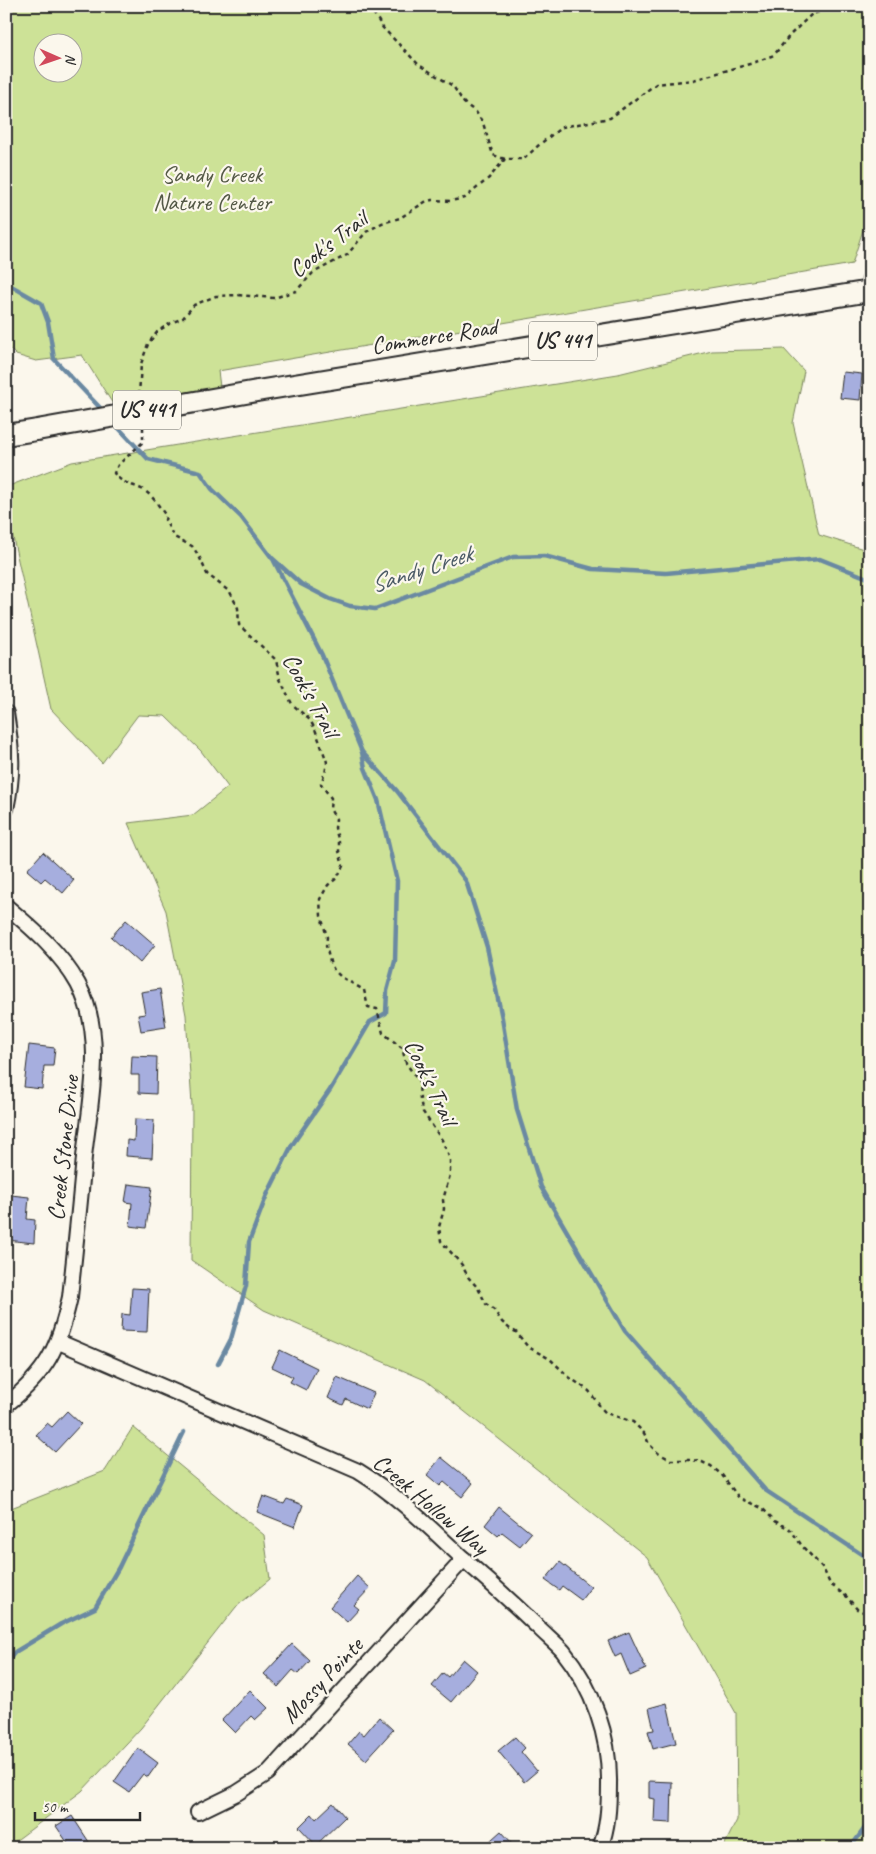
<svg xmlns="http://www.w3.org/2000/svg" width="876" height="1854" font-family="Caveat,sans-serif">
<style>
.green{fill:#cde297;stroke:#7c8661;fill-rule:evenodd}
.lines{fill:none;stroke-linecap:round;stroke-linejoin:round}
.stream{stroke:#6b89a2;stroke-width:4.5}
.building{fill:#a6aede;stroke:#2b2b2b}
.minor-casing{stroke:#2b2b2b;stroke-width:18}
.highway-casing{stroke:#2b2b2b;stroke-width:24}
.path{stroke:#2b2b2b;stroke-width:2.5;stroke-dasharray:4 4;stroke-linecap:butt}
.minor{stroke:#fbf7ec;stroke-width:14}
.highway{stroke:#fbf7ec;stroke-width:20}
.highway-bridge-casing{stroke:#2b2b2b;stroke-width:24;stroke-linecap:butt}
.highway-bridge{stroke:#fbf7ec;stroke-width:20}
.labels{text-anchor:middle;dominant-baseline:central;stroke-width:4.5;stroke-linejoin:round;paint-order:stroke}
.shield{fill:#fbf7ec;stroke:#696865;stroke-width:1}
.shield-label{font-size:22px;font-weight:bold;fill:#2b2b2b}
.park-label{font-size:24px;fill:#545946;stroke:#fbf7ec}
.street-label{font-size:24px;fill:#2b2b2b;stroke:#fbf7ec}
.water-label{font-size:25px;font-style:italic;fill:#4b5a66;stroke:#fbf7ec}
</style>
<rect width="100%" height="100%" fill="#fbf7ec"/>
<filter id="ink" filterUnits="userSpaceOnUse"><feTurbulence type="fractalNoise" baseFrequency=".02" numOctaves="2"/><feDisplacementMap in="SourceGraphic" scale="10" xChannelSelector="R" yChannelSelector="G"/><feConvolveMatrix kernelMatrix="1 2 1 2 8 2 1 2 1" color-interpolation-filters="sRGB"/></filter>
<g filter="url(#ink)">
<g class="green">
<path d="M6 6H870V229L863 230 852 264 218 371 220 387 113 404 82 355 36 361 16 355 6 345ZM42 42H72V72H42Z"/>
<polygon points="784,349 804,371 793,423 819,535 870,551 870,1848 723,1848 737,1820 736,1713 647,1557 425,1380 264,1310 191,1260 192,1105 186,1015 166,911 128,823 193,815 228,787 201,751 165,716 138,715 102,763 51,709 6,506 6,487 72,462 618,374 712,351"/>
<polygon points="133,1427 264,1535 270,1579 236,1607 141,1728 82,1791 6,1848 6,1510 105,1471"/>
</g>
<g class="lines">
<g class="stream">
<polyline points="6,283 41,303 48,322 54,359 104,412"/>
<polyline points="114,423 148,459 200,472 212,489 241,517 272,558 301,584 330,599 350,606 375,609 513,557 544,556 593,569 666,573 820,559 870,579"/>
<polyline points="362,752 397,791 466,881 487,947 502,1018 517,1110 541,1187 625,1331 765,1490 870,1560"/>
<polyline points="218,1364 231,1339 246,1286 249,1242 266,1197 292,1145 330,1090 370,1022 386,1013 387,991 395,961 397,881 378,800 365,768 362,752 322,655 274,561"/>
<polyline points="6,1663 15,1652 61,1624 95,1608 119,1567 184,1432"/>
<polyline points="850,1848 870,1821"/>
</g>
</g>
<g class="building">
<polygon points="843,372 862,374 860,400 840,398"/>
<polygon points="43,852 74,880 63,893 45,878 41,882 27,870"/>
<polygon points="126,920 155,945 140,963 111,937"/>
<polygon points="160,989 166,1027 141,1031 138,1015 145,1014 141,992"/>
<polygon points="29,1045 55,1048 53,1066 44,1066 42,1089 24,1087"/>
<polygon points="132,1056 157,1057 156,1094 139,1093 139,1075 131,1075"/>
<polygon points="135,1119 154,1120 152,1158 126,1156 127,1140 134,1141"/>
<polygon points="128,1184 152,1187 146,1228 130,1226 132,1203 125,1202"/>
<polygon points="11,1195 29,1197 27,1219 35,1220 34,1243 7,1240"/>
<polygon points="132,1288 149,1289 147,1332 121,1331 122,1314 130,1315"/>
<polygon points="280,1350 317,1368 306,1390 290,1382 293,1377 272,1367"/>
<polygon points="337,1377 374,1393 367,1409 346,1399 343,1405 328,1398"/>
<polygon points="67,1411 81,1424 55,1452 36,1435 47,1423 52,1427"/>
<polygon points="441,1457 473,1483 462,1497 444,1482 440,1486 427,1475"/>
<polygon points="263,1496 284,1504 287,1499 303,1505 295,1527 257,1512"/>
<polygon points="499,1507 531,1533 520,1546 502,1532 498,1536 485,1525"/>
<polygon points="560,1562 591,1587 581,1600 562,1586 559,1590 545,1580"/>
<polygon points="357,1576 370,1588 354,1605 359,1609 347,1622 330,1607"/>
<polygon points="629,1632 646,1669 630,1676 621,1654 615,1657 608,1641"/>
<polygon points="292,1644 310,1661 298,1674 293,1670 278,1687 264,1674"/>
<polygon points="463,1659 477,1671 451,1702 432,1686 443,1673 448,1677"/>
<polygon points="250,1690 268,1708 255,1720 251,1716 235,1733 222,1720"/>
<polygon points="667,1703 676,1743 653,1749 648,1731 654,1730 649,1708"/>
<polygon points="379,1717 393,1730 366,1760 348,1744 359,1731 364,1735"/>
<polygon points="515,1737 525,1748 521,1752 537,1771 524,1782 498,1751"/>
<polygon points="138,1748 158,1763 148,1777 143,1774 129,1792 114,1782"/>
<polygon points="649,1781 672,1782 671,1823 654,1822 655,1799 649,1798"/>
<polygon points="333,1803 345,1817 316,1845 299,1827 312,1814 316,1819"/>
<polygon points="72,1816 93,1848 65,1848 69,1845 56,1826"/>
<polygon points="501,1831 512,1843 507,1848 482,1848"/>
</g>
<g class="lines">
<defs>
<g id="minor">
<polyline points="868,291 870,278"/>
<path d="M6 713C12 750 14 772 6 809"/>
<path d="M6 906C33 929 61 953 78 984 106 1036 90 1101 84 1157 80 1204 75 1250 70 1297 59 1348 47 1372 6 1405"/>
<path d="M59 1342 358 1471C399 1496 433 1531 468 1563 492 1584 515 1605 538 1627 546 1635 556 1643 563 1651 593 1688 610 1737 609 1784 609 1807 608 1827 600 1848"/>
<polyline points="198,1812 237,1793 268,1773 464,1559"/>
</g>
<g id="highway">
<polyline points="257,391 870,291"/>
<polyline points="6,435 37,430"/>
</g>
</defs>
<use href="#minor" class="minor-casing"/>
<use href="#highway" class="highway-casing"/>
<g class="path">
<polyline points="369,6 383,28 419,65 453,86 464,103 476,112 483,123 493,155 505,159 524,159 540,144 562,127 610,118 656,84 693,80 753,63 774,55 790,35 812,14 841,6"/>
<polyline points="139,395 141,364 148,344 158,331 171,323 183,318 194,305 216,296 237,295 274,298 296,291 313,273 347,255 366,232 382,223 400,218 425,202 432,200 450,201 465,198 489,178 505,159"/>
<path d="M143 427V442L118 465 114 473C122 485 134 484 145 491 154 497 160 508 166 516L165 520 174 537 192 546 199 556 207 574 230 592 238 608 239 625 276 660 280 679 292 704 310 720 315 729 327 762 325 774 324 775 321 784 331 798 330 809 336 819 335 828 339 842V851L343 866 337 878 328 885 320 899 321 916 327 937 326 946 330 962 334 970 341 977 364 990 368 1007 377 1009 383 1033 402 1048 406 1063 419 1082 420 1100 423 1112 442 1140 450 1159V1175L443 1200 444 1209 439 1227 441 1241 462 1265 468 1277 478 1288 486 1304 494 1310 502 1322 510 1329 516 1332 528 1347 550 1359 569 1377 589 1391 602 1409 606 1413 633 1422 644 1433 649 1444 658 1453 671 1460H693L702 1462 711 1466 722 1475 739 1498 762 1508 775 1521 791 1530 802 1546 823 1568 830 1584 846 1596 857 1609 870 1615"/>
</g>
<use href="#minor" class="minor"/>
<use href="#highway" class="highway"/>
<defs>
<polyline id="highway-bridge" points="37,430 257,391"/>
</defs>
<use href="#highway-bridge" class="highway-bridge-casing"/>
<use href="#highway-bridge" class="highway-bridge"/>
</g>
</g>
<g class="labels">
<g class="shield">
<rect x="529" y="321.5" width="68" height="39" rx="4"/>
<rect x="113" y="390.5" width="68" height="39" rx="4"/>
</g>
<g class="shield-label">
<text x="563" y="341">US 441</text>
<text x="147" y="410">US 441</text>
</g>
<g class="park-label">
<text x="212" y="174">Sandy Creek<tspan x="212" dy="28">Nature Center</tspan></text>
</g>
<g class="street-label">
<text transform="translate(328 244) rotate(-38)">Cook's Trail</text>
<text transform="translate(434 336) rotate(-9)">Commerce Road</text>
<text transform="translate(311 695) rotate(61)">Cook's Trail</text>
<text transform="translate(431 1082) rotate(64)">Cook's Trail</text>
<text transform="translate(63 1148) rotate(-84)">Creek Stone Drive</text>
<text transform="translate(431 1504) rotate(40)">Creek Hollow Way</text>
<text transform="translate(322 1680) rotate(-47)">Mossy Pointe</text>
</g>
<g class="water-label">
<text transform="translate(421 569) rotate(-18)">Sandy Creek</text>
</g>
</g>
<rect width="876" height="1854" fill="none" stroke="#fbf7ec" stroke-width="25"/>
<rect x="12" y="12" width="851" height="1829" fill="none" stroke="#2b2b2b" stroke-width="2" filter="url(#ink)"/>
<g transform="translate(58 58) rotate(92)"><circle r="24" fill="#fbf7ec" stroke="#a8a59f"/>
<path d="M0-4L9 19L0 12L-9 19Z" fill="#d1495b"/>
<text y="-8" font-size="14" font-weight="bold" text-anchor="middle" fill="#2b2b2b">N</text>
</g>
<path d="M35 1812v8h105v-8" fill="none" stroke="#2b2b2b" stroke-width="2.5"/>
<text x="42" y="1812" font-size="15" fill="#2b2b2b" stroke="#fbf7ec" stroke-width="4" paint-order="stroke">50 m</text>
</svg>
